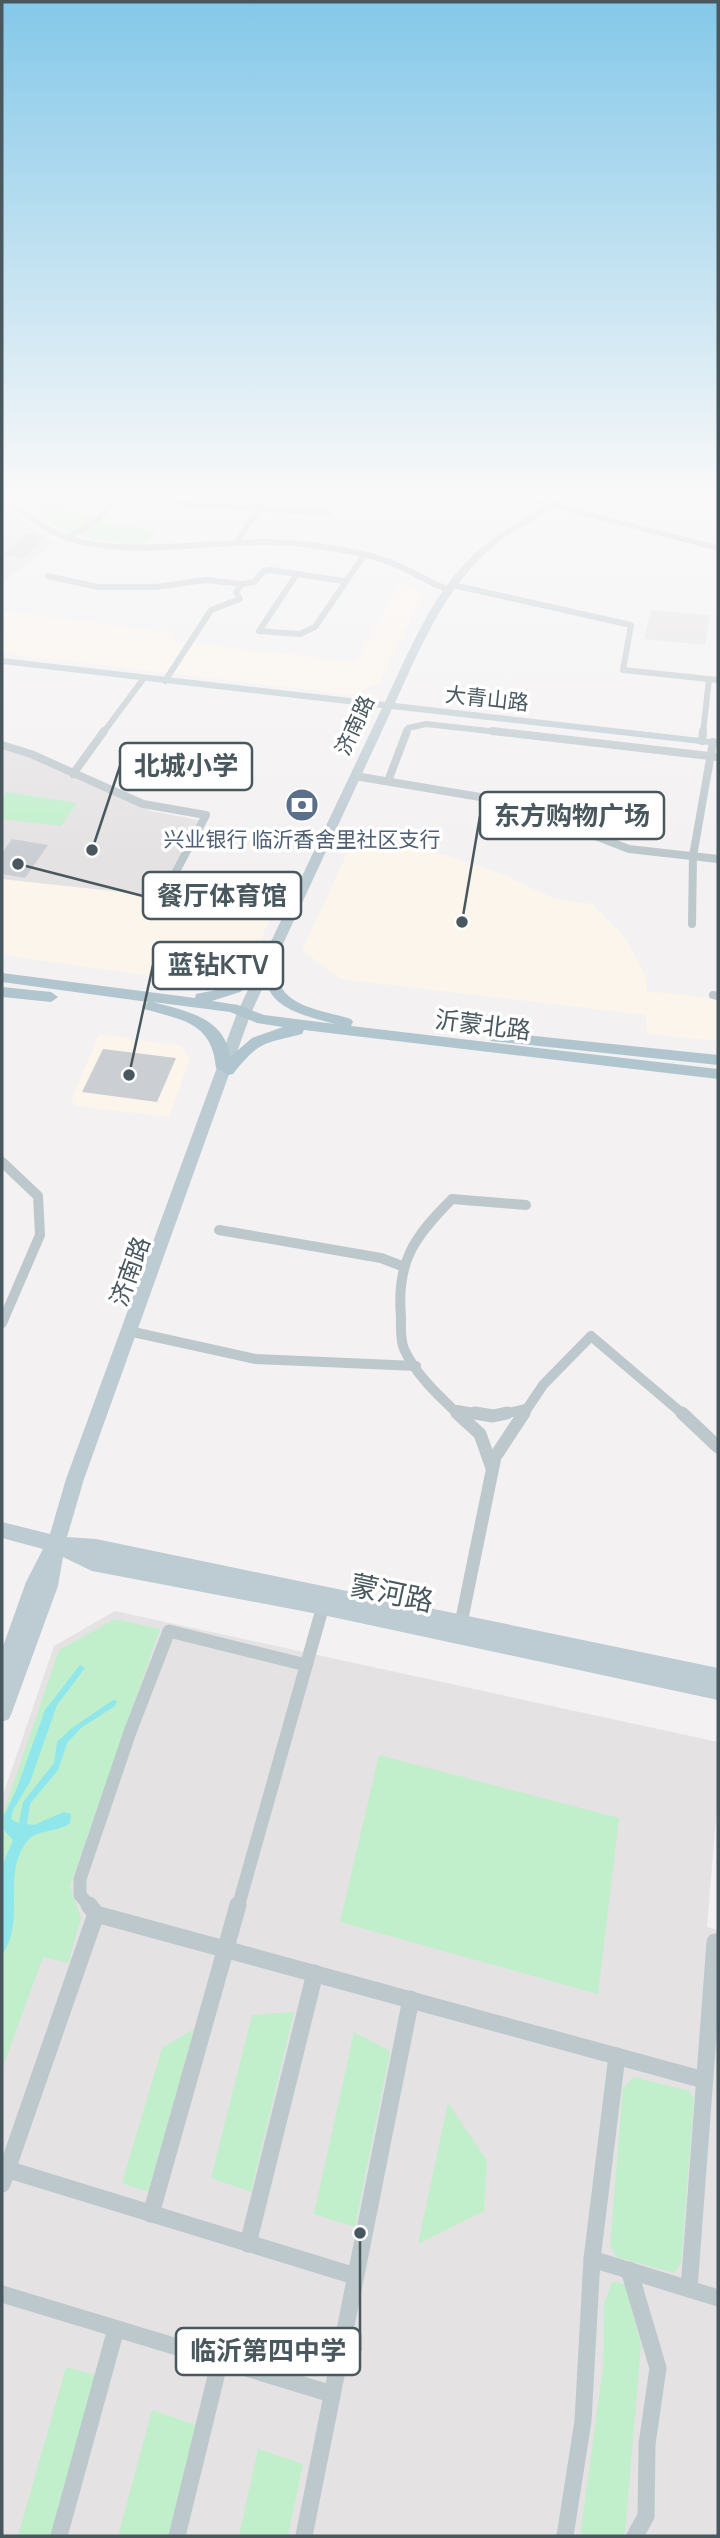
<svg xmlns="http://www.w3.org/2000/svg" width="720" height="2538" font-family="Manrope,'Noto Sans SC',sans-serif">
<style>
.commercial{fill:#fcf5ec}
.education{fill:#e4e2e3}
.green{fill:#c1efcc}
.water{fill:#8fe7eb}
.building{fill:#cbcfd3}
.lines{fill:none;stroke-linecap:round;stroke-linejoin:round}
.street-far4{stroke:#bdc8cd;stroke-width:6}
.street-far3{stroke:#bdc8cd;stroke-width:8}
.street-far2{stroke:#bdc8cd;stroke-width:10}
.street-far1{stroke:#bdc8cd;stroke-width:13}
.street{stroke:#bdc8cd;stroke-width:17}
.secondary{fill:#bdcbd2;fill-rule:evenodd}
.primary{fill:#b1c5cf;fill-rule:evenodd}
.labels{text-anchor:middle;dominant-baseline:central;stroke-width:7;stroke-linejoin:round;paint-order:stroke}
.far-street-label{font-size:21px;fill:#49585e;stroke:#fff}
.far-service-label{font-size:21px;fill:#4e5e75;stroke:#fff}
.street-label{font-size:24px;fill:#49585e;stroke:#fff}
.near-street-label{font-size:28px;fill:#49585e;stroke:#fff}
.leader{fill:none;stroke:#49585e;stroke-width:2.5}
.callout-dot{fill:#49585e;stroke:#fff;stroke-width:2.5}
.callout{fill:#fff;stroke:#49585e;stroke-width:2.5}
.callout-label{font-size:26px;text-anchor:middle;font-weight:bold;fill:#49585e}
</style>
<rect width="100%" height="100%" fill="#f3f1f1"/>
<g class="commercial">
<polygon points="400,583 423,593 379,683 352,695 2,653 2,611 175,633 172,641 356,662"/>
<polygon points="356,834 449,856 504,875 555,899 592,904 627,940 647,980 647,991 718,999 718,1041 647,1034 646,1015 340,979 302,950"/>
<polygon points="2,879 159,896 272,914 248,969 209,984 2,955"/>
<polygon points="99,1034 182,1046 190,1059 169,1117 77,1106 71,1100"/>
</g>
<g class="education">
<polygon points="2,500 19,518 54,543 2,583"/>
<polygon points="651,610 710,615 705,645 644,639"/>
<polygon points="2,748 19,753 151,811 198,820 159,896 2,879"/>
<polygon points="115,1611 718,1742 718,1795 707,1927 718,1930 718,2536 2,2536 2,1798 54,1646"/>
</g>
<g class="green">
<path d="M53 503 96 521 156 530 144 544C101 543 66 536 31 511Z"/>
<polygon points="7,792 77,803 61,826 2,819 2,799"/>
<polygon points="115,1619 160,1629 70,1886 81,1918 68,1963 43,1957 2,2069 2,1817 59,1650"/>
<polygon points="379,1755 619,1818 598,1994 340,1922"/>
<polygon points="294,2012 251,2192 211,2178 252,2015"/>
<polygon points="194,2029 149,2192 122,2183 162,2048"/>
<polygon points="354,2032 390,2051 355,2227 314,2214"/>
<polygon points="634,2077 689,2091 694,2099 681,2263 674,2273 617,2257 610,2245 623,2088"/>
<polygon points="448,2103 487,2160 484,2211 418,2244"/>
<polygon points="612,2282 625,2284 641,2345 625,2533 623,2536 580,2536 603,2367 604,2304"/>
<polygon points="66,2367 96,2375 51,2536 18,2536"/>
<polygon points="152,2410 196,2425 168,2536 118,2536"/>
<polygon points="258,2449 303,2464 288,2536 239,2536"/>
</g>
<path class="water" d="M80 1665 85 1668 57 1705 30 1782 13 1810 11 1819 19 1823 23 1802 54 1763 57 1742 72 1728 113 1700 117 1701 115 1706 81 1728 67 1743 58 1770 30 1804 27 1824 34 1825 64 1812 71 1814 70 1823C59 1832 38 1830 29 1839 0 1871 27 1921 2 1955V1866L13 1840 4 1830V1816L17 1788 45 1710Z"/>
<g class="building">
<polygon points="26,534 44,536 24,558 4,555"/>
<polygon points="12,839 48,845 25,878 2,874 2,853"/>
<polygon points="103,1049 176,1058 157,1102 82,1092"/>
</g>
<g class="lines">
<g class="street-far4">
<path d="M9 500C26 514 42 528 62 536 132 562 227 535 302 544 334 548 367 552 397 565 415 573 431 584 450 590"/>
<polyline points="178,503 328,513"/>
<polyline points="68,538 96,521 116,500"/>
<polyline points="237,541 266,500"/>
<polyline points="297,574 259,631 300,634 315,627 364,555"/>
<polyline points="48,576 98,587 156,587 205,580 242,584 254,582 264,571 270,570 344,581"/>
<polyline points="453,585 631,625 623,670 718,680"/>
<polyline points="165,681 211,610 240,599 236,592 242,584"/>
<polyline points="103,733 144,678"/>
<polyline points="406,733 408,728 426,724 507,733"/>
<polyline points="703,733 709,679"/>
</g>
<g class="street-far3">
<polyline points="492,731 718,757"/>
<polyline points="702,741 703,731"/>
<polyline points="2,745 31,754 143,804 206,815 164,894 291,914"/>
<polyline points="73,774 104,731"/>
<polyline points="355,776 480,797 538,817"/>
<polyline points="388,781 407,731"/>
<polygon points="555,815 564,818 567,825 559,832 542,831 534,825 538,817"/>
<polyline points="567,825 629,849 718,859"/>
<polyline points="692,924 693,856 713,742"/>
<polyline points="713,995 718,996"/>
</g>
<g class="street-far2">
<polyline points="2,1162 38,1196 40,1235 2,1323"/>
<polyline points="219,1230 381,1258 402,1266"/>
<polyline points="133,1332 256,1359 416,1366"/>
<polyline points="457,1410 485,1415"/>
<path d="M459 1415C438 1395 416 1375 404 1349 400 1340 401 1327 401 1317 396 1262 414 1237 452 1199L526 1205"/>
<polyline points="499,1415 526,1409"/>
<polyline points="523,1415 543,1385 591,1336 684,1415"/>
</g>
<g class="street-far1">
<polyline points="457,1413 480,1434 492,1468"/>
<polyline points="475,1413 493,1416 507,1413"/>
<polyline points="682,1413 718,1447"/>
<polyline points="461,1623 495,1457 524,1413"/>
<polyline points="90,1907 80,1895 80,1879 130,1732 169,1631 306,1665"/>
<polyline points="238,1907 323,1606"/>
</g>
<g class="street">
<polyline points="89,1905 96,1914"/>
<polyline points="3,2168 355,2276"/>
<polyline points="2,2184 96,1914 704,2080"/>
<polyline points="151,2214 238,1905"/>
<polyline points="248,2244 315,1973"/>
<polyline points="592,2259 718,2298"/>
<polyline points="629,2270 658,2368 647,2444 646,2516 635,2536"/>
<polyline points="689,2289 715,1942 718,1943"/>
<polyline points="2,2294 332,2394"/>
<polyline points="59,2536 116,2329"/>
<polyline points="177,2536 220,2360"/>
<polyline points="304,2536 411,1999"/>
<polyline points="565,2536 583,2421 592,2259 617,2056"/>
</g>
<path class="secondary" d="M554 500H564C545 516 520 526 500 541 447 582 422 644 395 703L718 740V746L392 709 251 1013 84 1479 67 1537 96 1539 718 1668V1700L323 1615 92 1571 63 1557 58 1586 12 1712 9 1719 2 1722V1649L26 1582 43 1549 2 1538V1522L50 1534 66 1479 237 1013 382 708 2 664V658L385 702C408 654 429 601 466 562 491 536 524 519 554 500Z"/>
<g class="primary">
<polygon points="524,500 540,500 718,545 718,551"/>
<path d="M275 944 282 948C281 959 277 971 279 981 286 1008 330 1012 351 1019L353 1022 351 1026 718 1069V1079L304 1030 302 1034C264 1044 260 1040 233 1074L228 1075 216 1068C212 1022 182 1020 144 1009L142 1006 148 1002 2 982V973L195 998 196 994 221 989 239 979 270 945ZM265 971C264 1009 307 1016 335 1024L264 1015 238 1005 212 1001 240 992ZM153 1002 230 1012 257 1023 283 1027 252 1038 230 1057C225 1017 185 1011 153 1002Z"/>
<polygon points="2,987 51,992 58,997 51,1002 2,997"/>
<polygon points="496,1032 718,1055 718,1065 491,1041 489,1037"/>
</g>
</g>
<linearGradient id="sky" x2="0" y2="1"><stop stop-color="#84c8e9"/><stop offset="0.58" stop-color="#faf9f9"/><stop offset="1" stop-color="#faf9f9" stop-opacity="0"/></linearGradient>
<rect width="720" height="855" fill="url(#sky)"/>
<defs>
<symbol id="bank-disc" viewBox="-11 -11 22 22"><circle r="9.5" fill="#5c6f8a" stroke="#fff"/><path d="M-6-4H6V4H-6ZM0-2.3a2.3 2.3 0 1 0 0 4.6a2.3 2.3 0 1 0 0-4.6Z" fill="#fff"/></symbol>
</defs>
<g fill-rule="evenodd">
<use href="#bank-disc" x="283" y="786" width="38" height="38"/>
</g>
<g class="labels">
<g class="far-street-label">
<text transform="translate(487 698) rotate(6)">大青山路</text>
<text transform="translate(354 725) rotate(-65)">济南路</text>
</g>
<g class="far-service-label">
<text x="302" y="839">兴业银行 临沂香舍里社区支行</text>
</g>
<g class="street-label">
<text transform="translate(483 1024) rotate(7)">沂蒙北路</text>
<text transform="translate(129 1271) rotate(-70)">济南路</text>
</g>
<g class="near-street-label">
<text transform="translate(392 1592) rotate(12)">蒙河路</text>
</g>
</g>
<path class="leader" d="M92 850L120 766M462 922L480 816M18 864L143 896M129 1075L153 965M360 2233L360 2351"/>
<g class="callout-dot">
<circle cx="92" cy="850" r="7"/>
<circle cx="462" cy="922" r="7"/>
<circle cx="18" cy="864" r="7"/>
<circle cx="129" cy="1075" r="7"/>
<circle cx="360" cy="2233" r="7"/>
</g>
<g class="callout">
<rect x="120" y="743" width="132" height="47" rx="7"/>
<rect x="480" y="792" width="184" height="47" rx="7"/>
<rect x="143" y="872" width="158" height="47" rx="7"/>
<rect x="153" y="942" width="130" height="47" rx="7"/>
<rect x="176" y="2328" width="184" height="47" rx="7"/>
</g>
<g class="callout-label">
<text x="186" y="775">北城小学</text>
<text x="572" y="825">东方购物广场</text>
<text x="222" y="905">餐厅体育馆</text>
<text x="218" y="974">蓝钻KTV</text>
<text x="268" y="2360">临沂第四中学</text>
</g>
<rect width="720" height="2538" fill="none" stroke="#49585e" stroke-width="7"/>
</svg>
